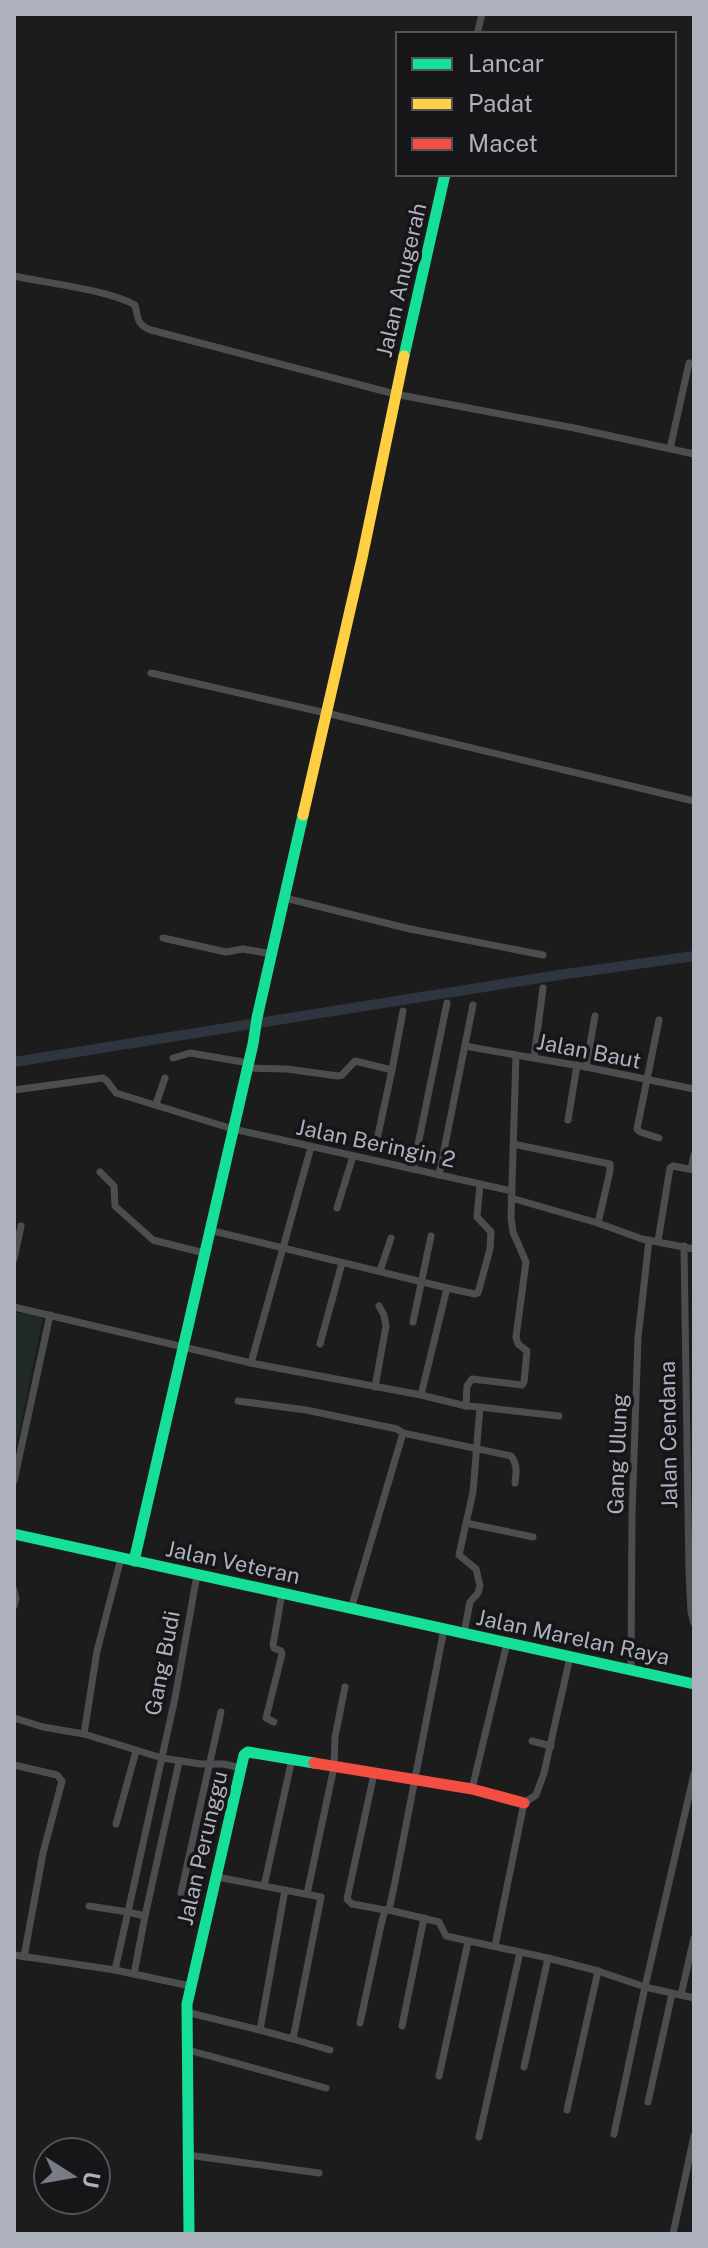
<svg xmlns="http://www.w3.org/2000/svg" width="708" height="2248" font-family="'Public Sans',sans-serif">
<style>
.green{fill:#212a24}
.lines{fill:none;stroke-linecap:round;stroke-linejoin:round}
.canal{stroke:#2e353f;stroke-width:10}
.street{stroke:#4c4d4f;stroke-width:7}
.fast{stroke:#16e098;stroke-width:11}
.slow{stroke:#ffcf43;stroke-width:11}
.jam{stroke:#f24e42;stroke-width:11}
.labels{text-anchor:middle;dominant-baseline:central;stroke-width:7;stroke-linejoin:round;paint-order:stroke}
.street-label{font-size:22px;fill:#adb0bd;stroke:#161618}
</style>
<rect width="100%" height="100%" fill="#1c1c1c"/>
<polygon class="green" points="14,1312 43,1318 14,1457"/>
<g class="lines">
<polyline class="canal" points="14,1062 559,975 694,956"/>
<g class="street">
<polyline points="477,34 482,14"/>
<path d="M14 276C46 283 109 290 135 305 138 318 137 325 151 330L395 394 574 428 694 454"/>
<polyline points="670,449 689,363"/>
<polyline points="151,673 326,713 694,801"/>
<polyline points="285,898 410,929 543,955"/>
<polyline points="163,938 226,952 243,949 272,954"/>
<polyline points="659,1020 637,1129 640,1132 659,1138"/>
<polyline points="465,1046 516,1055"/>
<polyline points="173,1058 190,1053 249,1063"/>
<polyline points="534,1058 543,988"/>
<polyline points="586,1067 595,1016"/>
<polyline points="248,1068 287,1069 338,1076 342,1075 355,1061 392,1070"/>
<polyline points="14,1090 103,1078 107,1081 116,1093 233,1129 512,1191"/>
<polyline points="156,1104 165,1078"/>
<polyline points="568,1120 577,1065"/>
<polyline points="376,1144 392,1070 403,1011"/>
<polyline points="513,1144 610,1164 610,1171 598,1223"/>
<polyline points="413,1169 447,1003"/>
<polyline points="691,1169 694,1155"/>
<polyline points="100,1172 114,1186 115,1206 153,1240 204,1253"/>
<polyline points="439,1175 473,1005"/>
<polyline points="511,1198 598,1223 642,1239 694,1249"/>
<polyline points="337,1208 353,1156"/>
<polyline points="209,1230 447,1288 421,1395"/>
<polyline points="658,1241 670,1168 673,1166 694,1170"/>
<polyline points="684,1246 689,1574 691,1612 694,1623"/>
<polyline points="14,1259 21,1226"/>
<polyline points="380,1271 391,1238"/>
<polyline points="447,1288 475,1294 478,1293 490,1249 491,1232 477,1217 480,1184"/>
<polyline points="14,1307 251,1363 421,1395 466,1406 480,1407 473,1492 459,1555 476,1569 480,1586 478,1593 470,1602 464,1633"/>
<polyline points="413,1322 431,1236"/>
<polyline points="320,1344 342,1263"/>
<polyline points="251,1363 311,1147"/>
<polyline points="375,1387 386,1326 384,1315 379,1306"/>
<polyline points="238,1401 306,1410 397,1429 403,1433 351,1609"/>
<polyline points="466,1406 467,1386 472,1379 522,1385 524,1382 527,1351 518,1344 516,1337 526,1262 513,1232 511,1218 516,1055 586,1067 694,1089"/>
<polyline points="480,1407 559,1416"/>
<path d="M403 1433 511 1456C518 1465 516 1473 515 1483"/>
<polyline points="14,1481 50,1315"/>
<polyline points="466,1523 533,1537"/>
<polyline points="14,1590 16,1599 14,1606"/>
<polyline points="631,1670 632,1515 638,1338 649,1240"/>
<polyline points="14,1718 43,1727 84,1734 162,1758 201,1764 224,1764 241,1768"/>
<polyline points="274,1722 266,1718 282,1654 281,1651 274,1648 273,1645 282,1593"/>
<polyline points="84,1734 97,1651 121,1558"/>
<polyline points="532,1741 551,1746"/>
<polyline points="14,1765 57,1775 62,1781 43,1853 24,1957"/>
<polyline points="374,1774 347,1899 352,1904 385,1910"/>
<polyline points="472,1789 507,1643"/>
<polyline points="116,1824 136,1751"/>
<polyline points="217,1877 321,1897 293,2039 260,2030"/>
<polyline points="264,1886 292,1759"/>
<polyline points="181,1893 221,1712"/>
<polyline points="307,1894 334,1767 335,1737 345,1687"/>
<polyline points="89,1906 128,1912 175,1698 197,1575"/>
<polyline points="389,1910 439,1922 446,1936 548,1958 598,1971 645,1987 694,1998"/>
<polyline points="495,1946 524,1803 536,1795 544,1773 570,1657"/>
<polyline points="14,1955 115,1970 190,1986"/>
<polyline points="115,1970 128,1912 145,1916 179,1762"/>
<polyline points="134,1974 145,1916"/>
<polyline points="681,1995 694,1938"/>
<polyline points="186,2012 260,2030 285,1890"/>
<polyline points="360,2023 381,1925 385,1910 389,1910 395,1882 444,1629"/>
<polyline points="402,2026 424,1918"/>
<polyline points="293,2039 330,2050"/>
<polyline points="188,2050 326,2088"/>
<polyline points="524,2067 548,1958"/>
<polyline points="439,2076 468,1942"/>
<polyline points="648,2102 672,1994"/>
<polyline points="567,2110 598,1971"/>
<polyline points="614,2134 645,1987 694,1774"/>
<polyline points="479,2137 520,1952"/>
<polyline points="188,2155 319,2173"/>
<polyline points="673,2234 694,2136"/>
</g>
<g class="fast">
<polyline points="404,356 445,174"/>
<polyline points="14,1534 694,1684"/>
<polyline points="134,1561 253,1044 257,1018 303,815"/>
<polyline points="189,2234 187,2004 244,1755 248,1752 314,1763"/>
</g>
<polyline class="slow" points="303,815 362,558 404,356"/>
<polyline class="jam" points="314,1763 472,1789 524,1803"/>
</g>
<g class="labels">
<g class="street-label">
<text transform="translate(401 280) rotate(-77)">Jalan Anugerah</text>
<text transform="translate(589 1051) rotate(11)">Jalan Baut</text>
<text transform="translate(376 1143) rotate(12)">Jalan Beringin 2</text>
<text transform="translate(668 1435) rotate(-91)">Jalan Cendana</text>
<text transform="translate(617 1454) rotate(-88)">Gang Ulung</text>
<text transform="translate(233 1562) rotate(12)">Jalan Veteran</text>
<text transform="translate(573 1637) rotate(12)">Jalan Marelan Raya</text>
<text transform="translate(162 1663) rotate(-79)">Gang Budi</text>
<text transform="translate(202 1848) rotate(-77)">Jalan Perunggu</text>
</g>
</g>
<rect width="708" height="2248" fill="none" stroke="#adb0bd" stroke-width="32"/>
<rect x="396" y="32" width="280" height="144" fill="#161618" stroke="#52545a" stroke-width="2"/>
<rect x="412" y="58" width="40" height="12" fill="#16e098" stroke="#52545a" stroke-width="2"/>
<text x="468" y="72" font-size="24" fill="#adb0bd">Lancar</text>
<rect x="412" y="98" width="40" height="12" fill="#ffcf43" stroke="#52545a" stroke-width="2"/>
<text x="468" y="112" font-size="24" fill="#adb0bd">Padat</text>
<rect x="412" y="138" width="40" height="12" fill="#f24e42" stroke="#52545a" stroke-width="2"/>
<text x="468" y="152" font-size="24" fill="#adb0bd">Macet</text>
<g transform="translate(72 2176) rotate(101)"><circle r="38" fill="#161618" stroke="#52545a" stroke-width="2"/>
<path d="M0-6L14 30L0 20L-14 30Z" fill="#7a7c85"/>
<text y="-12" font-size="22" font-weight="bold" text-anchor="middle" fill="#adb0bd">U</text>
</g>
</svg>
